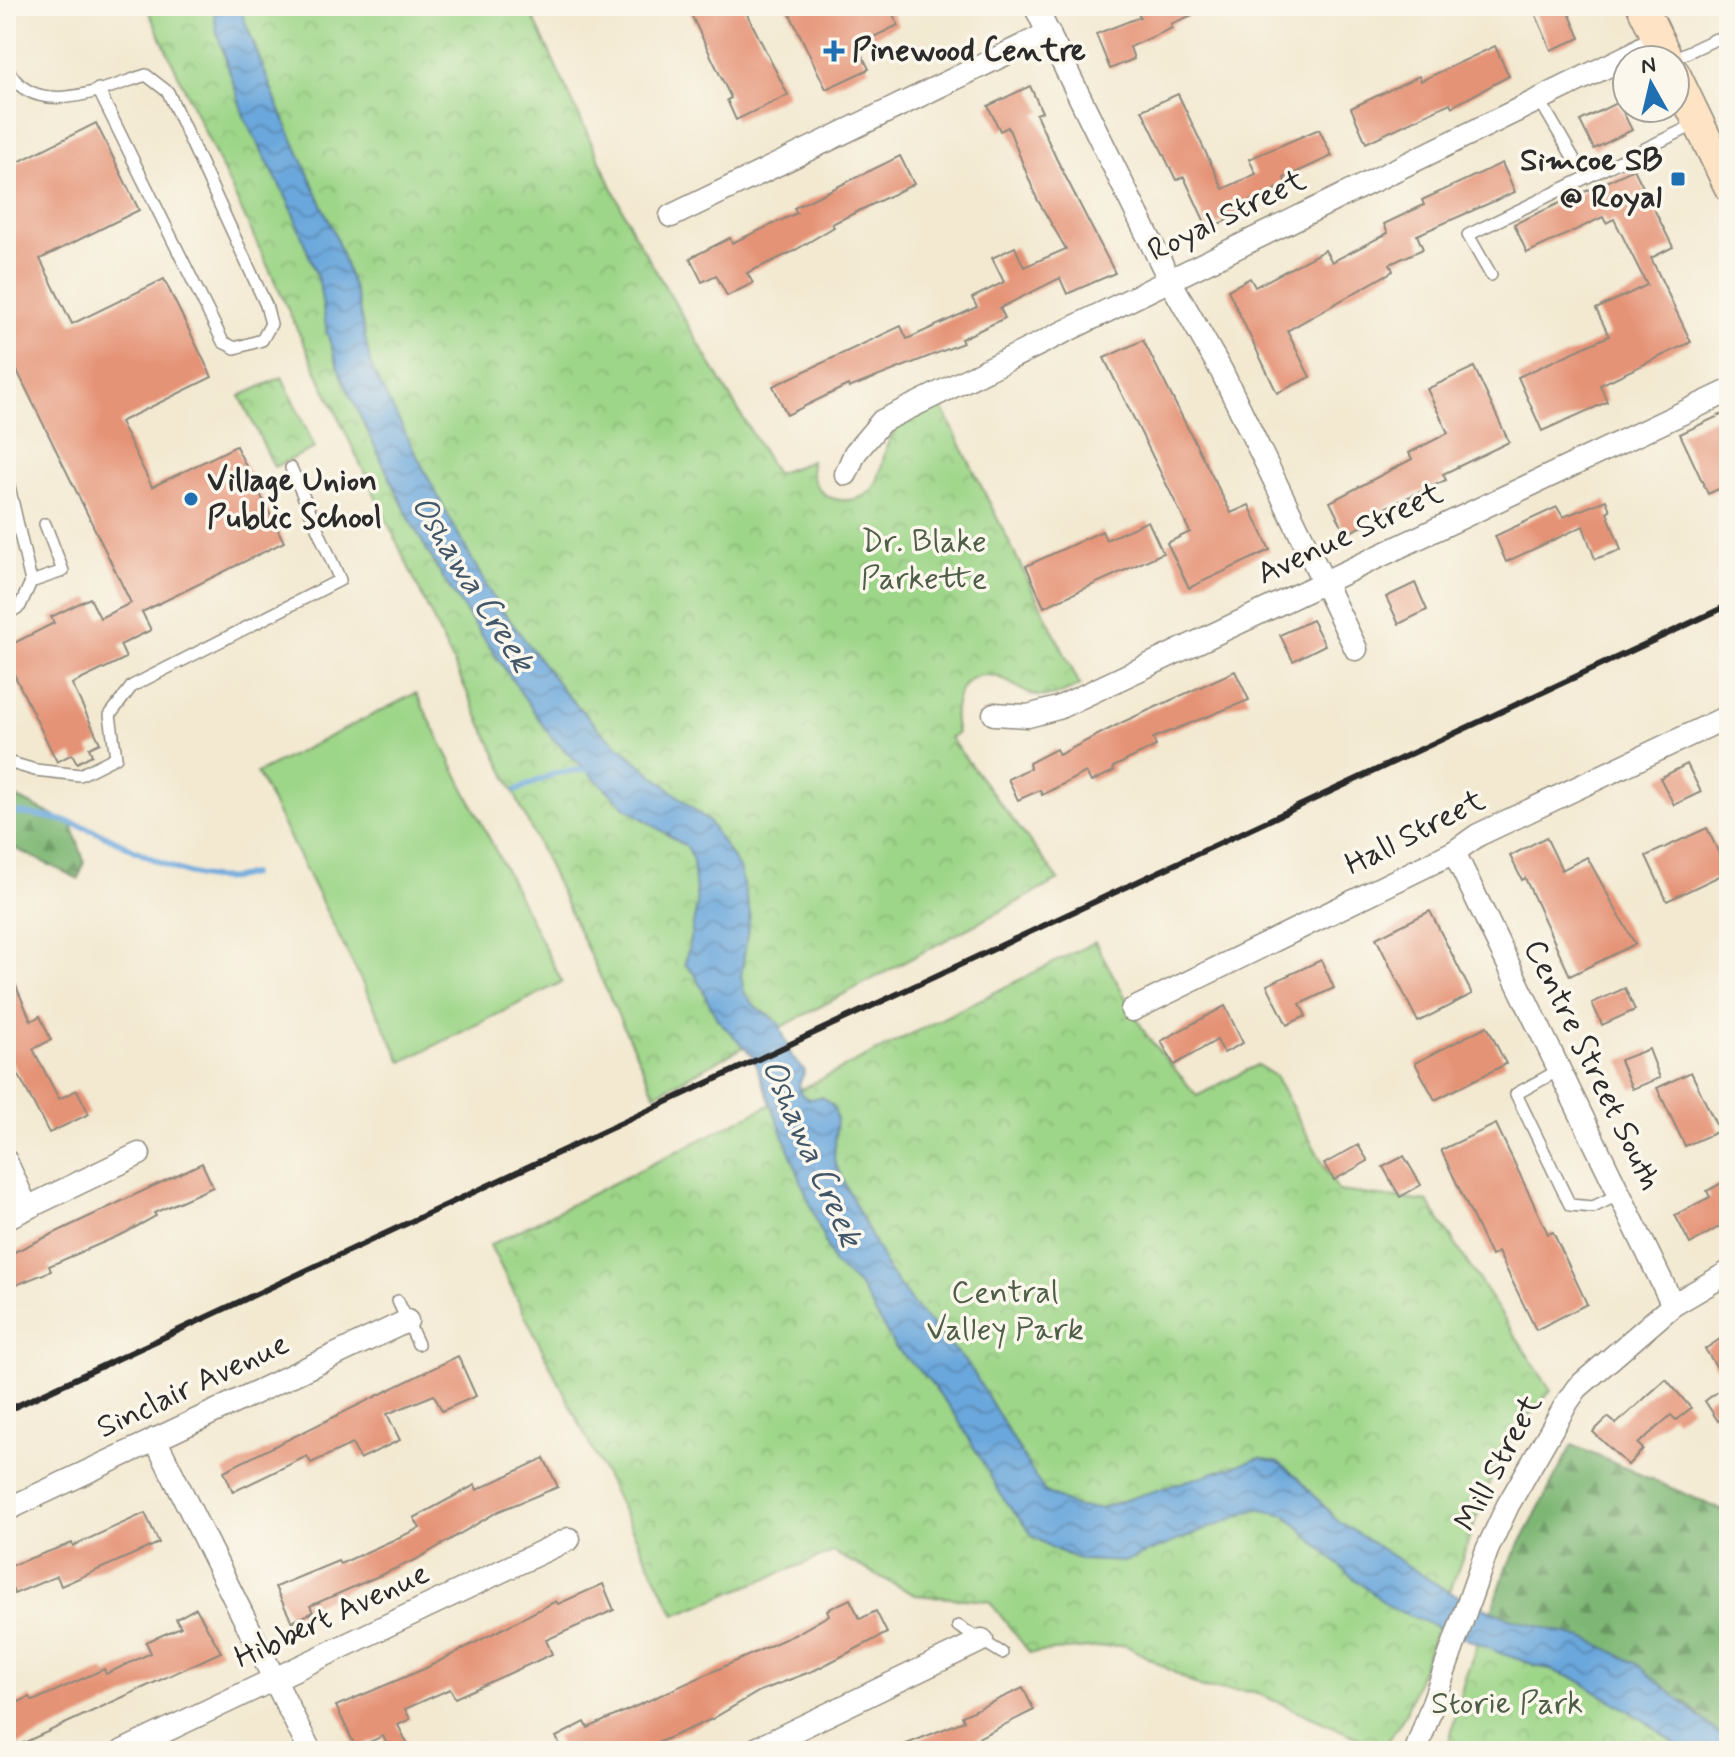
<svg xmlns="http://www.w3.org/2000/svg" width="1735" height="1757" font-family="Mynerve,sans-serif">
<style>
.grass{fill:#9ed689;stroke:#64805a;stroke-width:2}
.forest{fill:url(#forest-firs);stroke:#547150;stroke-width:2}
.park{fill:url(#park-crowns);stroke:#64805a;stroke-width:2}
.water{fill:url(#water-waves);stroke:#4b6984;stroke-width:2}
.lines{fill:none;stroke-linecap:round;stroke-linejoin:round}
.stream{stroke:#6ba7dc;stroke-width:6}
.building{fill:#e59376}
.service-casing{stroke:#8f8a7e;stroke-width:14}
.minor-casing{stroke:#8f8a7e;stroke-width:25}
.secondary-casing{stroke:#8f8a7e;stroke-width:33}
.service{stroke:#fff;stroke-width:11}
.minor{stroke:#fff;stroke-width:22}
.secondary{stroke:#fee4c5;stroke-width:30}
.rail{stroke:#2b2b2b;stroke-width:6}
.poi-dot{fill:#1f6fb2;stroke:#fbf7ec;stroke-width:3}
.labels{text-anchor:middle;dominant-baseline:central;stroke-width:7;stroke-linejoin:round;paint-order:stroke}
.poi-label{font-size:32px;font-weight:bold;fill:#2b2b2b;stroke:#fbf7ec;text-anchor:start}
.street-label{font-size:32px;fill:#2b2b2b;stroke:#fbf7ec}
.park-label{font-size:32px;fill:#4e5e47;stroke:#fbf7ec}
.water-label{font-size:34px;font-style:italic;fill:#415669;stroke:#fbf7ec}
</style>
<defs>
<pattern id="forest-firs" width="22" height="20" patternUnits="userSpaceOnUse" patternTransform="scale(2)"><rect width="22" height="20" fill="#7eb775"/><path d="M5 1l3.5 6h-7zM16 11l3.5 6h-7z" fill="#679560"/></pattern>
<pattern id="park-crowns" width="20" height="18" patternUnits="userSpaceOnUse" patternTransform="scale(2)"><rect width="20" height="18" fill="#9ed689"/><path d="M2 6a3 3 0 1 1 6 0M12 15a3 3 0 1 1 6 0" fill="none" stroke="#88b876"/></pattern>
<pattern id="water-waves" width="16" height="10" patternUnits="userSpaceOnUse" patternTransform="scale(2)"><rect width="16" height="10" fill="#6ba7dc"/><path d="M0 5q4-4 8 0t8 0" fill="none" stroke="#5888b3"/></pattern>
</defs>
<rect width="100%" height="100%" fill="#fbf7ec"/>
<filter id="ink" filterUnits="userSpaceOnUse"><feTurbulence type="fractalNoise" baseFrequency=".0125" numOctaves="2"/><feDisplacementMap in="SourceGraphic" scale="16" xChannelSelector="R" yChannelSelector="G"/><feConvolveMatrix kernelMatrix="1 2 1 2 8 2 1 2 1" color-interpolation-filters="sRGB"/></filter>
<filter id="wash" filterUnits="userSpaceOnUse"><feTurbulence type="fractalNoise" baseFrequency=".006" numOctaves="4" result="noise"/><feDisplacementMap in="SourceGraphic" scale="32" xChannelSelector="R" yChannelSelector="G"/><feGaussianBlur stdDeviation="1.8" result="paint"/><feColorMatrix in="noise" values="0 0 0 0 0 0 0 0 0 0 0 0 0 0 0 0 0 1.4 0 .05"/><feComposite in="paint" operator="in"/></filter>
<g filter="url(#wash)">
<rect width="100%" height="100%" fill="#f3e9d1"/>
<polygon class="grass" points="416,693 562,982 402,1062 257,773"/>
<g class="forest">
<polygon points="6,792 72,825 84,861 79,879 10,846 6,849"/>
<polygon points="1572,1445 1729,1513 1729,1742 1719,1737 1688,1704 1492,1611 1505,1572"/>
</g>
<g class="park">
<path d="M146 6H528L634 234 776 474 811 461C811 472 812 482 820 490 827 498 838 501 848 500 892 497 874 452 897 429 908 417 926 412 941 405L1080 685C1066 692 1054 698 1038 696 1023 694 1012 682 998 677 961 665 949 707 957 733L950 738 1059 880 655 1094Z"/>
<polygon points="282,377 315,448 274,467 240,396"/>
<polygon points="1095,942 1146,1035 1197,1096 1257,1065 1275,1076 1338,1191 1428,1202 1551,1391 1527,1418 1497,1462 1405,1715 1383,1749 1255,1692 1202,1688 1125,1645 1030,1653 989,1601 915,1595 833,1552 675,1615 490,1245"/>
<polygon points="1478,1643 1576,1679 1645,1721 1684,1751 1447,1751 1465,1677"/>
</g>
<polygon class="water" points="213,6 239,6 278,106 333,229 357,298 371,367 444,508 493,598 566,694 601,731 709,822 739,868 750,913 741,977 745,994 756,1007 779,1023 792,1057 805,1071 799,1084 801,1094 809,1099 822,1097 833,1106 837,1118 834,1159 839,1172 888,1270 913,1304 970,1367 1044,1491 1076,1507 1100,1508 1260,1458 1278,1462 1297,1477 1338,1521 1449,1592 1509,1618 1589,1640 1636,1663 1729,1742 1729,1751 1684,1751 1645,1721 1576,1679 1503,1654 1391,1608 1347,1573 1286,1515 1257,1509 1124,1562 1081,1560 1054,1549 1033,1536 1004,1500 956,1416 927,1378 895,1347 860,1287 833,1263 752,1055 717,1019 695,975 685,964 697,905 693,861 688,848 625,807 552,738 446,583 412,524 341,376 327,333 319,282 289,203 245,119 217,33"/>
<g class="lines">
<g class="stream">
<polyline points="517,790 556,773 589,769"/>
<path d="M6 812C35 814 64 819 92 830 140 849 196 893 251 874"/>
</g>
</g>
<g id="blocks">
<g class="building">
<polygon points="687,6 743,6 788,95 736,120 727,100 731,98"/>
<polygon points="786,6 889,6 898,25 857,45 869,69 826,89"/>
<polygon points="1135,6 1213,6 1171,24 1172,28 1130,47 1134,59 1110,69 1096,34 1140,17"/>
<polygon points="1532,6 1566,6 1580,38 1551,50"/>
<polygon points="1495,46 1509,76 1452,107 1450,103 1366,143 1351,108 1419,76 1421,81"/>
<polygon points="1030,86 1042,112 1036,114 1056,158 1115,273 1067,294 1060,278 1000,308 1005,318 961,339 963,343 849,388 848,385 787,415 773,386 901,326 907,339 977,307 972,298 1004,282 992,258 1015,247 1024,267 1066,249 1037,199 1008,127 1000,131 988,106"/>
<polygon points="1178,94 1223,189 1256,174 1249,159 1319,129 1332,156 1284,178 1287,184 1240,206 1243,213 1208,229 1184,177 1176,180 1142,110"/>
<polygon points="1618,102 1632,130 1594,149 1580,121"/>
<polygon points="96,123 139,210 40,259 72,324 164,279 212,377 120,422 152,487 236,446 284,542 142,612 151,630 120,645 126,658 72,684 100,743 89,748 92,755 77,763 72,754 57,762 6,658 6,647 54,623 51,617 90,598 100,618 131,603 6,348 6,168"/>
<polygon points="900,156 914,184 832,224 834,227 792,252 747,273 753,283 727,296 716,275 702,282 690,258 730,238 732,243 797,213 794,208"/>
<polygon points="1502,163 1515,192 1417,235 1423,249 1390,264 1393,271 1287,331 1310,377 1277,393 1228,290 1250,278 1255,287 1325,250 1332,262 1388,233 1384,224 1424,205 1422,200"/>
<polygon points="1634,169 1673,247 1651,258 1691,342 1600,385 1607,402 1542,431 1518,377 1609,336 1596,309 1647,285 1614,219 1606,223 1603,217 1527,253 1514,224"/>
<polygon points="1143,340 1231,513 1249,505 1270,550 1189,588 1167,543 1190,532 1104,358"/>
<polygon points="1474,367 1509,442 1443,474 1446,480 1363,518 1367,524 1346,534 1330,502 1412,459 1409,453 1448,433 1427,389"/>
<polygon points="1729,411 1729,484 1708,494 1680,434"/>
<polygon points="1606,500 1610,510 1607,512 1621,550 1595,559 1583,526 1506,562 1495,536 1557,507 1563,517"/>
<polygon points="1148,521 1163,553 1044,607 1026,566 1102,531 1106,540"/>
<polygon points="1415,583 1427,610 1399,624 1386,597"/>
<polygon points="1312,620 1325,645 1293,661 1280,635"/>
<polygon points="1235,671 1249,700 1153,738 1156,746 1113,767 1114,771 1091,782 1086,772 1042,795 1040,790 1018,800 1008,779 1030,768 1029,763 1056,749 1059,755 1123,722"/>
<polygon points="1687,764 1701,792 1674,805 1660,778"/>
<polygon points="1707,828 1728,872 1667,901 1646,856"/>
<polygon points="1546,837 1562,870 1587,857 1635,944 1570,976 1525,878 1522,880 1510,856"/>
<polygon points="1430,911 1472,994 1418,1022 1376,938"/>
<polygon points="1321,960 1334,988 1300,1004 1306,1016 1287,1025 1267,985"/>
<polygon points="6,963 31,1021 40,1016 51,1040 33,1049 59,1099 77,1090 89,1114 49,1133 6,1051 6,1033 12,1030 6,1014"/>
<polygon points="1625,988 1635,1010 1602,1025 1592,1003"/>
<polygon points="1225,1006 1243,1043 1224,1053 1217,1040 1174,1065 1161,1041"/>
<polygon points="1487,1026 1506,1064 1435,1100 1415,1063"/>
<polygon points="1649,1049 1660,1078 1632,1089 1620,1060"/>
<polygon points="1691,1072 1719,1131 1685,1146 1657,1088"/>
<polygon points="1496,1124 1548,1234 1553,1232 1587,1304 1536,1330 1498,1252 1491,1256 1441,1150"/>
<polygon points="1358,1145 1368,1161 1334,1180 1324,1164"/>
<polygon points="1404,1156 1421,1185 1400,1197 1383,1167"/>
<polygon points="202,1163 213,1187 154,1213 156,1216 125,1233 49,1266 51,1271 6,1289 6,1256"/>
<polygon points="1729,1179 1729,1221 1690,1244 1675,1215 1710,1197 1707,1191"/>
<polygon points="1729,1333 1729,1386 1705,1349"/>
<polygon points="458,1356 476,1396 442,1411 434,1395 387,1414 400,1440 360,1459 352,1444 311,1463 307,1456 233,1492 224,1471"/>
<polygon points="1666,1379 1691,1408 1676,1420 1671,1415 1638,1444 1643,1449 1628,1465 1593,1432 1608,1417 1616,1424"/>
<polygon points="1720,1390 1729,1404 1729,1414 1718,1421 1705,1401"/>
<polygon points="544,1458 558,1487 499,1511 415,1560 310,1606 313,1612 292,1622 275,1587 338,1561 340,1564 420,1528 414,1518 475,1485 477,1490"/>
<polygon points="145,1513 159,1543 61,1586 57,1576 14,1594 6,1567 72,1543 73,1546"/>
<polygon points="603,1584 614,1610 546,1640 552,1654 455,1698 450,1689 405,1709 410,1719 398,1725 411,1751 390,1751 383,1736 356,1748 336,1706 424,1669 556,1601 558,1604"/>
<polygon points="850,1599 860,1619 876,1611 887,1633 815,1670 760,1691 712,1719 639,1751 563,1751 556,1737 585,1722 588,1728 796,1634 829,1615 827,1610"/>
<polygon points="196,1608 221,1652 6,1751 6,1708 30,1697 33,1701 104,1669 106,1674 151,1653 146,1642 181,1627 176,1619"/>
<polygon points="1023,1688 1034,1710 952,1751 889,1751 964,1721 962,1716"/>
</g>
</g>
</g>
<g filter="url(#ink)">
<use href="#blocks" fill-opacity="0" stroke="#8f8a7e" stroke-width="2"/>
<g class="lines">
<defs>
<g id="service">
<polyline points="1671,60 1716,39 1729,40"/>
<path d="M6 66C32 122 103 89 146 75L168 92 266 305 271 324 262 340 235 348 223 342 98 89"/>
<polyline points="1539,99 1574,159"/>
<polyline points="1491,275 1468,235 1698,123"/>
<polyline points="6,473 31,582 20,606 6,615"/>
<polyline points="31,582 63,571 45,524"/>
<polyline points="6,757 8,762 35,770 80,775 116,757 110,715 132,686 340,580 291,468"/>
<polyline points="1559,1070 1516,1094 1570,1205 1593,1207 1620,1194"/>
<polyline points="398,1301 418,1344"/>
<polyline points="958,1626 1002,1653"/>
</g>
<g id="minor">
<polyline points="1035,6 1169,279 1222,372 1356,649"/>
<polyline points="671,216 1049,33"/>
<polyline points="846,474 855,453 882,421 1632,54 1658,38"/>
<polyline points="994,714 1028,716 1058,708 1729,391"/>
<polyline points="1454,852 1673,1305"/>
<polyline points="1132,1010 1454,852 1478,835 1729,716"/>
<polyline points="6,1161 27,1208"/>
<polyline points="6,1218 139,1154"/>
<polyline points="155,1439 310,1751"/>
<polyline points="6,1510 407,1321"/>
<polyline points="123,1751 569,1539"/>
<polyline points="752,1751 982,1640"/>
<polyline points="1416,1751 1487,1550 1508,1505 1568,1401 1577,1388 1673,1305 1729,1272"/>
</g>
<g id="secondary">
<polyline points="1642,6 1668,60"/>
<polyline points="1675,74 1729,186"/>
</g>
</defs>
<use href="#service" class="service-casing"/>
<use href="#minor" class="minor-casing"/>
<use href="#secondary" class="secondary-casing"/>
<use href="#service" class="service"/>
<use href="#minor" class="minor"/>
<use href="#secondary" class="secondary"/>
<polyline class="rail" points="6,1411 1729,605"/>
</g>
</g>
<g class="poi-dot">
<path d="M830 39h8v8h8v8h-8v8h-8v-8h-8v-8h8z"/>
<rect x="1670" y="171" width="16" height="16" rx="4"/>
<circle cx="191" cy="499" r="8"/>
</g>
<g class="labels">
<g class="poi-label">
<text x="852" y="51">Pinewood Centre</text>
<text x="1662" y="161" text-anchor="end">Simcoe SB<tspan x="1662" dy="37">@ Royal</tspan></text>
<text x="207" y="481">Village Union<tspan x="207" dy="37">Public School</tspan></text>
</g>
<g class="street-label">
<text transform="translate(1227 216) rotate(-26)">Royal Street</text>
<text transform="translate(1350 534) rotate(-25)">Avenue Street</text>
<text transform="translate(1415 833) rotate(-27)">Hall Street</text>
<text transform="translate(1592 1065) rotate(64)">Centre Street South</text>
<text transform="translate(193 1386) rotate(-25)">Sinclair Avenue</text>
<text transform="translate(1499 1463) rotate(-62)">Mill Street</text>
<text transform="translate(332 1616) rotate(-25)">Hibbert Avenue</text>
</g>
<g class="park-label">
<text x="924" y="542">Dr. Blake<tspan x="924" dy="37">Parkette</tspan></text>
<text x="1005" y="1293">Central<tspan x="1005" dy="37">Valley Park</tspan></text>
<text x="1507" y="1704">Storie Park</text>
</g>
<g class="water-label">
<text transform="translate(472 584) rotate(58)">Oshawa Creek</text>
<text transform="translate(811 1153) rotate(66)">Oshawa Creek</text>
</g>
</g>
<rect width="1735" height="1757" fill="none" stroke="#fbf7ec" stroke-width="32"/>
<g transform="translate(1651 84) rotate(352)"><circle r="38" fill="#fbf7ec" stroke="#a8a59f" stroke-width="2"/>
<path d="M0-6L14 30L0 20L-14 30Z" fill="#1f6fb2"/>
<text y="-12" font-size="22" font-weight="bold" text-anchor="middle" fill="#2b2b2b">N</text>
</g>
</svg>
